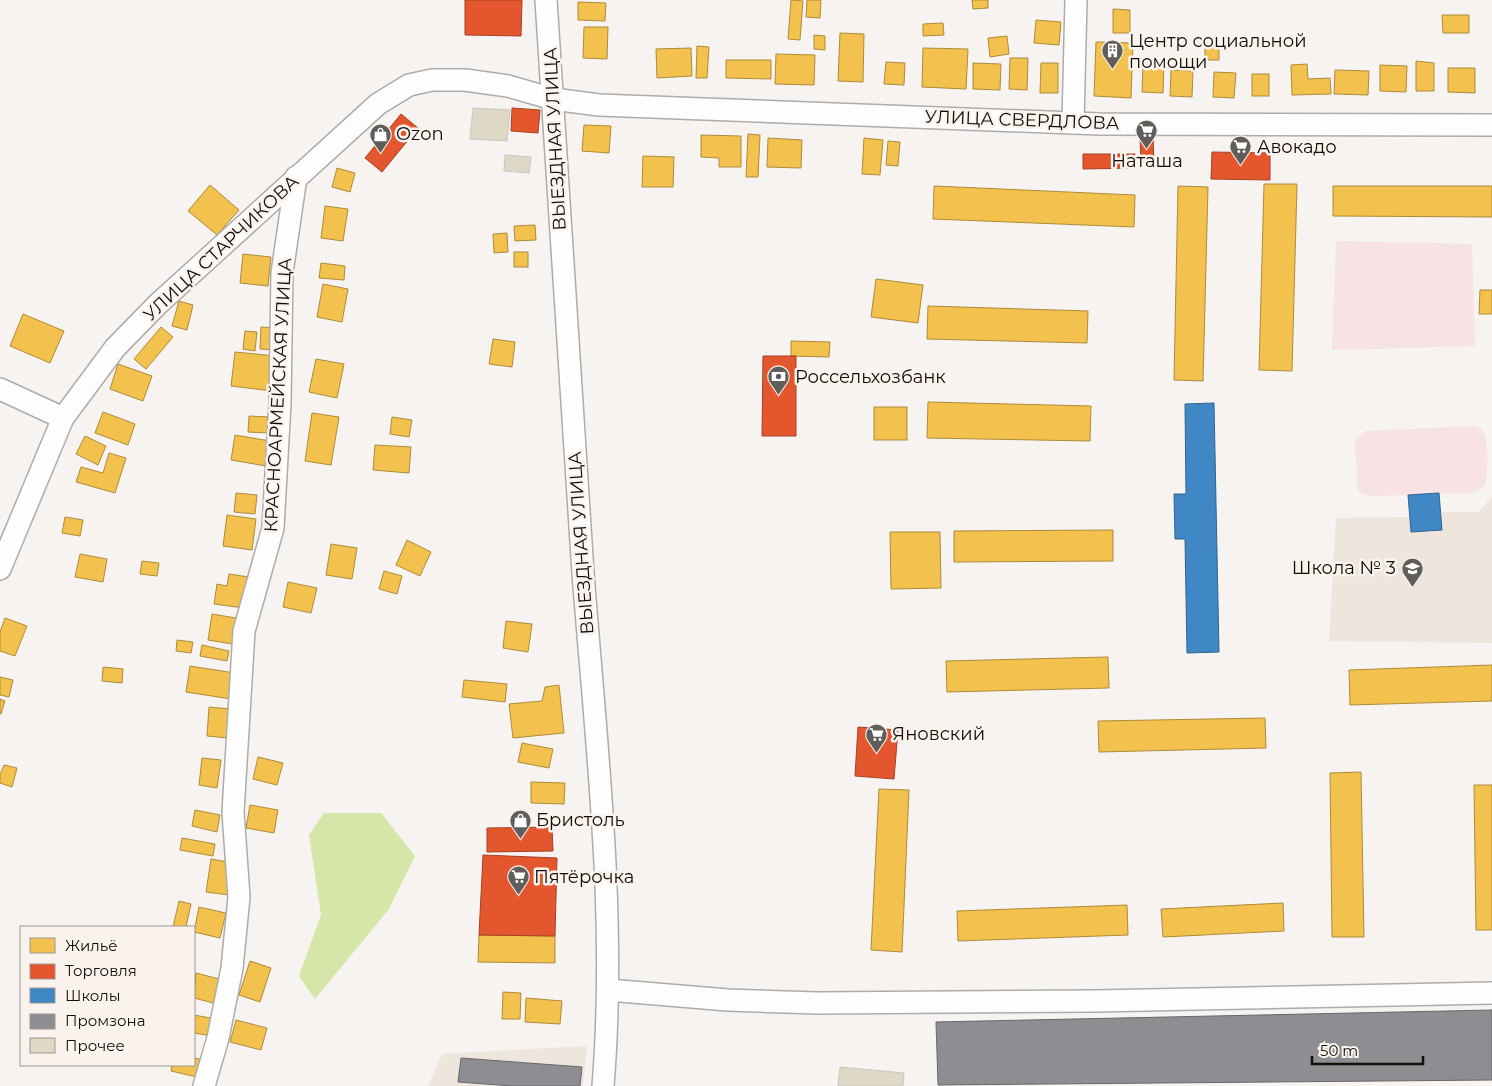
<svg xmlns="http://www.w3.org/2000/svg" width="1492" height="1086" font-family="Montserrat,sans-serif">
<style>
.built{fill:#eee5dd}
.green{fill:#f7e2e4}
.water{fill:#d6e5a8}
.homes{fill:#f2c14e;stroke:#ae8b3a}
.shops{fill:#e4572e;stroke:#a44124}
.schools{fill:#3f88c5;stroke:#31638d}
.industry{fill:#8d8d92;stroke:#68676a}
.building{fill:#ded8c5;stroke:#c9c7c5}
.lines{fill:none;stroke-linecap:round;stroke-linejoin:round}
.minor-casing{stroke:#aeacaa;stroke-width:24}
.minor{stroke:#fefdfd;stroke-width:21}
.labels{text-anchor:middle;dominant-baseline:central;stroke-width:5;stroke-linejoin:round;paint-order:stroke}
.poi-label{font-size:18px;fill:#100d0b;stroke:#faf2ec;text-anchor:start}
.street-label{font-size:18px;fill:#100d0b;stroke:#faf2ec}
</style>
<rect width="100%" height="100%" fill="#f6f3f0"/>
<g class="built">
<polygon points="1492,497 1492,643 1329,641 1336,518 1410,517 1411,532 1441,530 1440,512 1479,512"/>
<polygon points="587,1046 583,1086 428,1086 442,1054"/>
</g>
<g class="green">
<polygon points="1336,241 1472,244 1475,346 1332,350"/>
<path d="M1475 426C1479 428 1482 430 1484 434 1489 443 1489 482 1482 489L1471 493 1374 496 1362 494 1358 489 1355 445 1356 440 1365 431Z"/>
</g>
<polygon class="water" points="324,813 381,813 415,856 389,909 315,999 299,976 321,915 309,835"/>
<g class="homes">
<polygon points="791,0 803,1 800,40 788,39"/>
<polygon points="807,0 821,0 820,18 806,17"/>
<polygon points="972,0 988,0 988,8 973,9"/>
<polygon points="578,2 606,3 605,21 578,20"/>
<polygon points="1113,9 1130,10 1130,33 1113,33"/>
<polygon points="1442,15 1469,15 1469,33 1443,33"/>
<polygon points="1036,20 1061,22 1059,45 1034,43"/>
<polygon points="943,23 944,35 923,36 923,24"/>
<polygon points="584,27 608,27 607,59 583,58"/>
<polygon points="840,33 864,34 863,82 838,81"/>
<polygon points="814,35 825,36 825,50 814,49"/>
<polygon points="1007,36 1009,54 990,57 988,38"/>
<polygon points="1096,42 1133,43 1131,98 1094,96"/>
<polygon points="697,46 709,47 707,78 696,78"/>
<rect x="1205" y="46" width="14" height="14"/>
<polygon points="691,48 692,76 657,78 656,49"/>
<polygon points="923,48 968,49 966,89 922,87"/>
<polygon points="776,54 815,55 814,85 775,84"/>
<polygon points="1010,58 1028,58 1027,90 1009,89"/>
<polygon points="726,60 771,60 771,79 726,78"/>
<polygon points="1416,61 1434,63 1434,91 1416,91"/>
<polygon points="886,62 905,63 904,85 884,84"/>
<polygon points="973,63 1001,64 1000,90 973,89"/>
<polygon points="1041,63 1058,63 1058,93 1040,93"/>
<polygon points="1307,64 1308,79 1330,78 1331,94 1292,95 1291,65"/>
<polygon points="1143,65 1164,65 1163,93 1142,92"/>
<polygon points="1380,65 1407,66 1406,92 1380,91"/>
<polygon points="1448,68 1475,68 1475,93 1448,92"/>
<polygon points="1171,70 1193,71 1192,97 1170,96"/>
<polygon points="1335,70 1369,71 1368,95 1334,94"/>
<polygon points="1214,72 1236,73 1234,98 1213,97"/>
<rect x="1252" y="74" width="17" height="22"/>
<polygon points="584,125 611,126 609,153 582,151"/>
<polygon points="748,134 760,135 758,177 746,177"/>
<polygon points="701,135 741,136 741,167 719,167 719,158 701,157"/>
<polygon points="768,138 802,140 801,168 767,167"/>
<polygon points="864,138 883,140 880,175 862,174"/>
<polygon points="888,141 900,142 898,166 886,165"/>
<polygon points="643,156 674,157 673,187 642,187"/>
<polygon points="337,168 355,173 350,192 332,187"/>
<polygon points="1264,184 1297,184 1292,371 1259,370"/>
<polygon points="210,185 239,210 217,235 188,211"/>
<polygon points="934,186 1135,195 1134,227 933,219"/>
<polygon points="1178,186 1208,187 1203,381 1174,380"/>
<polygon points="1333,186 1492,186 1492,217 1333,216"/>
<polygon points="325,206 348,209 343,241 321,238"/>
<polygon points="535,225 536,240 515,241 514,226"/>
<polygon points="507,233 508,252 494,253 493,234"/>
<rect x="514" y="252" width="14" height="15"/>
<polygon points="243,254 271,257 268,286 240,283"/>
<polygon points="321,263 345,266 344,280 319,278"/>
<polygon points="876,279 923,285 918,323 871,317"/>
<polygon points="323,284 348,289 342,322 317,317"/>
<polygon points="1480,290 1492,290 1492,314 1479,314"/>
<polygon points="179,301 193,305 187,330 172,326"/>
<polygon points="928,306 1088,311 1087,343 927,339"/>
<polygon points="23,314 64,331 50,363 10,346"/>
<polygon points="161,327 173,337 146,369 134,359"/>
<polygon points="261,327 277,328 275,350 260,349"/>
<polygon points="245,331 257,332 255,351 243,349"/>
<polygon points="493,339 515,342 512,367 489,364"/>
<polygon points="791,341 830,342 829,357 791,356"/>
<polygon points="235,352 276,356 272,391 231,386"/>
<polygon points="316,359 344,364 337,398 309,392"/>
<polygon points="118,364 152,376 143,401 110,389"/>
<polygon points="928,402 1091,406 1090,441 927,438"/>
<rect x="874" y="407" width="33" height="33"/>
<polygon points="103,412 135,424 128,445 95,433"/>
<polygon points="312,413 339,417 331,465 305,461"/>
<polygon points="249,416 270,417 269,433 248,432"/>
<polygon points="392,417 412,420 409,437 390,434"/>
<polygon points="235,435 270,441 266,466 231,460"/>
<polygon points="85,436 106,446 98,465 76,454"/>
<polygon points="375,445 411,447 409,473 373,470"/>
<polygon points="109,453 126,458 115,493 76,482 81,467 103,473"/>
<polygon points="236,493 257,495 255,514 234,512"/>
<polygon points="227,515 256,519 252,550 223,546"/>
<polygon points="65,517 83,520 80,536 62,533"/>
<polygon points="1113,530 1113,561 954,562 954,531"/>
<polygon points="890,532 940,532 941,588 891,589"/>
<polygon points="407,540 431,552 420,576 396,565"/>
<polygon points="331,544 357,548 352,579 326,575"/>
<polygon points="80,554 107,559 103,582 75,577"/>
<polygon points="142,561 159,563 157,576 140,574"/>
<polygon points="384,571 402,576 397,594 379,589"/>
<polygon points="229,574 249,577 244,608 214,604 217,584 227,586"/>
<polygon points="288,582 317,588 311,613 283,607"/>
<polygon points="212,614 242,619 238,645 208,640"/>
<polygon points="5,618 27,626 15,656 0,651 0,632"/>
<polygon points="506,621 532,624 528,652 503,648"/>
<polygon points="177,640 193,642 191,653 176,651"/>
<polygon points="202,645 229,651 227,661 200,656"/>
<polygon points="1108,657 1109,688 947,692 946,661"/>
<polygon points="1492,665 1492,701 1350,705 1349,670"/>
<polygon points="190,666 235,673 231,699 186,692"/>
<polygon points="103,667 123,669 122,683 102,681"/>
<polygon points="0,677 13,680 9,697 0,695"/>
<polygon points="464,680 507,684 505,702 462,697"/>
<polygon points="559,685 564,733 513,738 509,704 542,701 545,687"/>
<polygon points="0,699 5,701 1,714 0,714"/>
<polygon points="209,707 230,709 228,738 207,736"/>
<polygon points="1265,718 1266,748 1099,752 1098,721"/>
<polygon points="522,743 553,749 549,768 518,762"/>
<polygon points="258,757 283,763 277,785 253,779"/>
<polygon points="202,758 221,760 217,788 199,785"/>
<polygon points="4,765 17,768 12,787 0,783 0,775"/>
<polygon points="1361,772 1364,937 1332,937 1330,773"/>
<polygon points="531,782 565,783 564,804 531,803"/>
<polygon points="1474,785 1492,785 1492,930 1476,930"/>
<polygon points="879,789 909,790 902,952 871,950"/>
<polygon points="250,805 278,810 274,833 246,828"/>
<polygon points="195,810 220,815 217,832 192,826"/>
<polygon points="182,838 215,844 213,856 180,850"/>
<polygon points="211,859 234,863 229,895 206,892"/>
<polygon points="179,901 191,904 186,927 173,927"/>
<polygon points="1283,903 1284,931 1163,937 1161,909"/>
<polygon points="1127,905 1128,935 958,941 957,911"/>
<polygon points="199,907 226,913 220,938 194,932"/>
<polygon points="479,935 555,936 555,963 478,962"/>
<polygon points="250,961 271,968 260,1002 239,995"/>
<polygon points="196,973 223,980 217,1004 194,998"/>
<polygon points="503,992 521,993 520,1019 502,1019"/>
<polygon points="526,998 562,1001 560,1024 525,1022"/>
<polygon points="194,1015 216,1019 212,1036 194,1033"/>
<polygon points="236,1020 267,1028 261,1050 230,1042"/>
<polygon points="194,1058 205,1060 201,1078 171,1071 172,1065 194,1065"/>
</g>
<g class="shops">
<polygon points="465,0 522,0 521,36 465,35"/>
<polygon points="512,108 540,110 538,133 511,131"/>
<polygon points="401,114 418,128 382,172 365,158"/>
<polygon points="1153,137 1154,163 1141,163 1140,138"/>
<polygon points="1212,152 1270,153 1270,180 1211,179"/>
<polygon points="1083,154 1135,154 1135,168 1083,169"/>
<polygon points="763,356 796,356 796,436 762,436"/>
<polygon points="858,727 898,730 894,779 855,776"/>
<polygon points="552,827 553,851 487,852 487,828"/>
<polygon points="483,855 557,858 555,936 479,935"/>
</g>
<g class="schools">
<polygon points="1214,403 1219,652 1187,653 1185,539 1175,539 1174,494 1186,494 1185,404"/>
<polygon points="1439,493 1442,530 1411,532 1408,495"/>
</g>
<g class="industry">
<polygon points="1492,1010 1492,1080 938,1085 936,1022"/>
<polygon points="461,1058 582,1067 580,1086 512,1086 458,1082"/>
</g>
<g class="building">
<polygon points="473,108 510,110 507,141 470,139"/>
<polygon points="505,155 531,157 529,173 504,171"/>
<polygon points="840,1067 904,1073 903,1086 838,1086"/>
</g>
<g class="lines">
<defs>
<g id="minor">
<path d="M546 0C560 191 569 382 583 573 596 743 617 915 603 1086"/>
<polyline points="1073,123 1076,0"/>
<polyline points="0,389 63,418"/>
<polyline points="0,569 63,418 115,348 158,304 378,104 409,85 432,80 465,80 508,86 553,99 599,105 1100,124 1492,125"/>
<polyline points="608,990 728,1000 817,1003 1096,1001 1492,993"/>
<polyline points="204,1086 218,1038 232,968 239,897 233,812 244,631 273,528 280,403 282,273 296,177"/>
</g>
</defs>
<use href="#minor" class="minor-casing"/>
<use href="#minor" class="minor"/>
</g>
<defs>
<symbol id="building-pin" viewBox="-11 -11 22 30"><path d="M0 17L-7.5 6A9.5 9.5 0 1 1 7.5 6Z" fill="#605e5b" stroke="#faf2ec"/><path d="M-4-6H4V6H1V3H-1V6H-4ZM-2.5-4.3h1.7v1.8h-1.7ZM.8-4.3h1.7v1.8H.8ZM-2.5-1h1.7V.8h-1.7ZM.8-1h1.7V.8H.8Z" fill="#fff"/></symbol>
<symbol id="supermarket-pin" viewBox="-11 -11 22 30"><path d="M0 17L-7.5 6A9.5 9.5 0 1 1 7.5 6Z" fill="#605e5b" stroke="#faf2ec"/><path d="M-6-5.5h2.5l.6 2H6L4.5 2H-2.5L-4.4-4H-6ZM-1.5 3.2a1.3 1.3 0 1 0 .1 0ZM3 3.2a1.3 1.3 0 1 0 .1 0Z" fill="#fff"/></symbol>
<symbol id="shop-pin" viewBox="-11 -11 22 30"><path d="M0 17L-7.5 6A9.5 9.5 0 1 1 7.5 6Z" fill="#605e5b" stroke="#faf2ec"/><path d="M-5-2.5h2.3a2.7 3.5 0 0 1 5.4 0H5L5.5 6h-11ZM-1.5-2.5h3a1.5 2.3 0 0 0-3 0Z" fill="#fff"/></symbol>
<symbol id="bank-pin" viewBox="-11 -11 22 30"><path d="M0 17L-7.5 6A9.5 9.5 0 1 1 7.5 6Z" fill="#605e5b" stroke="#faf2ec"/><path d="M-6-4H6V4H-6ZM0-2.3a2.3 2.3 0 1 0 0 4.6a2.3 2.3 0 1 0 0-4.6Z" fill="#fff"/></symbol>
<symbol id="school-pin" viewBox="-11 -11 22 30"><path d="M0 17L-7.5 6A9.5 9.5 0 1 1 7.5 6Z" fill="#605e5b" stroke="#faf2ec"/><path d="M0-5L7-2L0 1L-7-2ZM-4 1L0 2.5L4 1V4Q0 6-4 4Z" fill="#fff"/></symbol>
</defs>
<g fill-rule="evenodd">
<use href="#building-pin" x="1100" y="38" width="25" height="34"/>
<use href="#supermarket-pin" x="1134" y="118" width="25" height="34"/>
<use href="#shop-pin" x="368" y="122" width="25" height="34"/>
<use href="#supermarket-pin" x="1228" y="134" width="25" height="34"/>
<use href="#bank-pin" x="766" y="364" width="25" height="34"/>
<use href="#school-pin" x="1400" y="556" width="25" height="34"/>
<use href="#supermarket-pin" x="864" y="722" width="25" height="34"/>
<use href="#shop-pin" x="508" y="808" width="25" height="34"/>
<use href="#supermarket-pin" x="506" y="864" width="25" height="34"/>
</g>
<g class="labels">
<g class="poi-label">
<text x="1129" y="41">Центр социальной<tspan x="1129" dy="21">помощи</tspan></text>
<text x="396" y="134">Ozon</text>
<text x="1257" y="147">Авокадо</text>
<text x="1147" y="161" text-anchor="middle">Наташа</text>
<text x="795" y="377">Россельхозбанк</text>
<text x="1396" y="568" text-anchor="end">Школа № 3</text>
<text x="892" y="734">Яновский</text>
<text x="536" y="820">Бристоль</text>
<text x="534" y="877">Пятёрочка</text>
</g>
<g class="street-label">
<text transform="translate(1022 120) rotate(2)">УЛИЦА СВЕРДЛОВА</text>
<text transform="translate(555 139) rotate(-93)">ВЫЕЗДНАЯ УЛИЦА</text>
<text transform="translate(221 248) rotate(-43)">УЛИЦА СТАРЧИКОВА</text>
<text transform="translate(278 395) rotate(-87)">КРАСНОАРМЕЙСКАЯ УЛИЦА</text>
<text transform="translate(581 543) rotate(-94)">ВЫЕЗДНАЯ УЛИЦА</text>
</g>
</g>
<rect x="20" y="926" width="175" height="140" fill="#faf2ec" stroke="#9c9692"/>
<rect x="30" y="938" width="25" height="15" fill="#f2c14e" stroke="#9c9692"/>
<text x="65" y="951" font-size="15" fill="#100d0b">Жильё</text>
<rect x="30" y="964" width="25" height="15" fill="#e4572e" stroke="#9c9692"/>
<text x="65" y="976" font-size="15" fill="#100d0b">Торговля</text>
<rect x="30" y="988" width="25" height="15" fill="#3f88c5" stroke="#9c9692"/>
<text x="65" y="1001" font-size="15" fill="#100d0b">Школы</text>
<rect x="30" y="1014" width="25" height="15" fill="#8d8d92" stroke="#9c9692"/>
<text x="65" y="1026" font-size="15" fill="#100d0b">Промзона</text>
<rect x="30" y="1038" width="25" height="15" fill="#ded8c5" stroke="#9c9692"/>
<text x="65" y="1051" font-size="15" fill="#100d0b">Прочее</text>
<path d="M1312 1056v8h111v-8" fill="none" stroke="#100d0b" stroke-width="2.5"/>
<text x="1320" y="1056" font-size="15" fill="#100d0b" stroke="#faf2ec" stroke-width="4" paint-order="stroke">50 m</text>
</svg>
